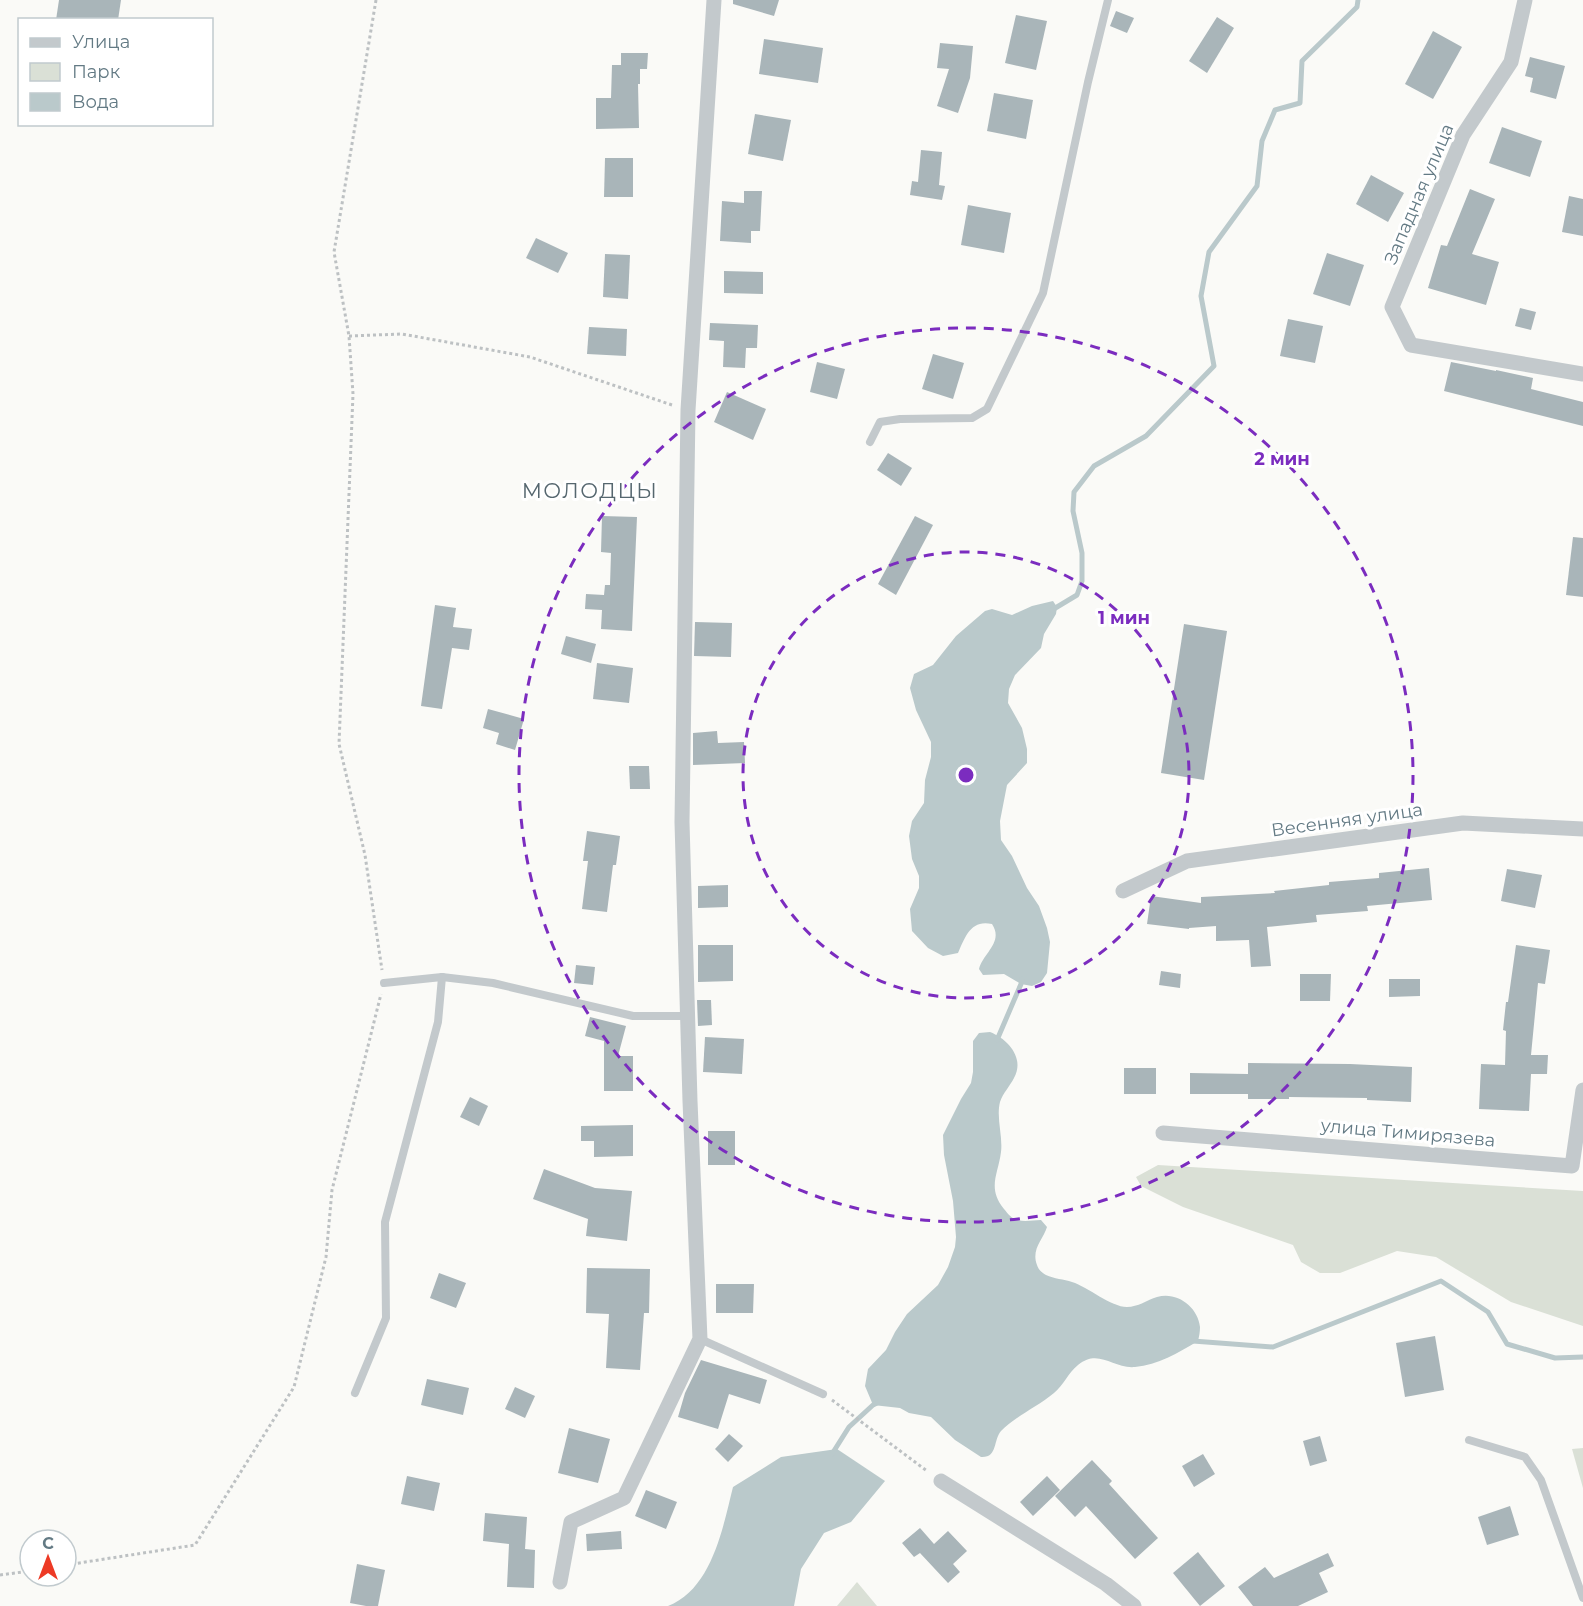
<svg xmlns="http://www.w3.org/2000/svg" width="1583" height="1606" font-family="Montserrat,sans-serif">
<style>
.green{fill:#dae0d6}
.water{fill:#bac9cb}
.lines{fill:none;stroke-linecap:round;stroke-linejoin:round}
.stream{stroke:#bac9cb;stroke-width:5}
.building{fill:#a9b5b9}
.path{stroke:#bdc1c3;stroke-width:3;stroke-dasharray:3 3;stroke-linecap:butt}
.service{stroke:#c3c9cc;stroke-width:8}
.minor{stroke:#c3c9cc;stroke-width:15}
.ring{fill:none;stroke:#7b2cbf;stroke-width:3;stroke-dasharray:10 8}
.labels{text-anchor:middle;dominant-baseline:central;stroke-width:6;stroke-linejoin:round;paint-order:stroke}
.street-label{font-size:18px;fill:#637a84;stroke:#fff}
.quarter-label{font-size:21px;letter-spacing:1.5px;fill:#56676f;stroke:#fff}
.centre{fill:#7b2cbf;stroke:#fff;stroke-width:3}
.ring-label{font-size:18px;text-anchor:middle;font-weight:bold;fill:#7b2cbf;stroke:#fff;stroke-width:6;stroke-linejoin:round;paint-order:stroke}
</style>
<rect width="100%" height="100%" fill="#fafaf7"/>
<g class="green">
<polygon points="1158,1165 1583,1191 1583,1326 1511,1302 1436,1257 1397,1251 1340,1273 1320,1273 1301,1262 1293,1245 1183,1207 1141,1186 1136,1177"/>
<polygon points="1583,1448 1583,1488 1572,1449"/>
<polygon points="857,1582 877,1606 837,1606"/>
</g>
<g class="water">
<path d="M1053 601 1057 607 1056 614 1044 634 1041 648 1015 675 1009 689 1008 703 1022 728 1027 749V763L1007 785 1000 821 1001 840 1012 856 1027 888 1039 906 1047 928 1050 942 1047 973 1041 982 1032 986 1021 984 1004 974 983 975 979 969C983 953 1004 942 992 924 971 919 965 937 958 953L943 956 928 948 912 931 910 909 919 888V876L912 859 909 836 912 821 924 803 925 780 931 757V742L916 710 910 688 914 674 933 665 956 636 985 611 992 609 1012 615 1032 606Z"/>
<path d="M990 1032C1008 1039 1025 1058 1014 1078 1010 1086 1003 1093 1000 1102 996 1118 1003 1136 1001 1152 998 1175 987 1188 1004 1209 1008 1214 1012 1219 1018 1220 1025 1222 1033 1220 1041 1220L1047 1227C1043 1240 1031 1249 1037 1265 1038 1269 1042 1273 1046 1275 1054 1279 1064 1279 1072 1282 1088 1287 1111 1307 1127 1307 1138 1307 1147 1300 1157 1297 1177 1291 1198 1307 1200 1327 1200 1332 1199 1337 1198 1341 1178 1353 1158 1365 1135 1367 1113 1369 1099 1348 1078 1365 1068 1373 1063 1386 1054 1393 1037 1407 1016 1416 1001 1431 993 1440 998 1458 981 1457L955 1440 931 1417 909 1413 900 1408 873 1405 865 1386 868 1369 886 1350 895 1332 907 1314 938 1285 948 1267 955 1247 956 1237 953 1201 944 1155 943 1135 961 1099 971 1083 973 1072V1041L979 1033Z"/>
<path d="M837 1449 885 1481 851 1522 824 1533 801 1569 794 1606H668C712 1589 723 1527 733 1487L781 1457Z"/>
</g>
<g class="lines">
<g class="stream">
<polyline points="1052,610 1077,595 1082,581 1082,553 1073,511 1074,492 1094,466 1146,436 1214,366 1201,296 1209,252 1257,186 1262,141 1275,110 1300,103 1302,61 1357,7 1358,0"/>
<polyline points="997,1040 1021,984 1022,979"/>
<polyline points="1193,1341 1273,1347 1441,1281 1488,1312 1507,1344 1555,1358 1583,1357"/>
<polyline points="832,1454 849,1427 873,1405 879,1402"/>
</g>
</g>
<g class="building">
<polygon points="59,0 121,0 118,20 56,20"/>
<polygon points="733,0 779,0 774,16 733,4"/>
<polygon points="1116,11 1134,18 1127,33 1110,26"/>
<polygon points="1016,15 1047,21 1036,70 1005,63"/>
<polygon points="1217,17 1234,28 1207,73 1189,61"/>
<polygon points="1433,31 1462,47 1433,99 1405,84"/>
<polygon points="764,39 823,48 818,83 759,74"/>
<polygon points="940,43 973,46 970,78 958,113 937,106 949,69 937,68"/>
<polygon points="621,53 648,53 647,69 640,69 640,84 638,84 639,128 596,129 596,98 611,98 612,65 621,65"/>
<polygon points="1530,57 1565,66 1556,99 1530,92 1533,78 1525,76"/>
<polygon points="994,93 1033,100 1026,139 987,131"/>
<polygon points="755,114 791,120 783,161 748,154"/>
<polygon points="1502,127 1542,141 1530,177 1489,163"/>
<polygon points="921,150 942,152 939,185 945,186 942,200 910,195 912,181 918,182"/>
<polygon points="605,158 633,158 633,197 604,197"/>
<polygon points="1371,175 1404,193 1388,222 1356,204"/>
<polygon points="1470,189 1495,199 1472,254 1499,262 1486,305 1428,288 1441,245 1447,246"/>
<polygon points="744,191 762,191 760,231 751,231 751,243 720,241 722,201 744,203"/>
<polygon points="1569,196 1583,199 1583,236 1562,232"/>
<polygon points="968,205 1011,213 1004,253 961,245"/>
<polygon points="536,238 568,253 558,273 526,258"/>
<polygon points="1327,253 1364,265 1350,306 1313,294"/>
<polygon points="605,254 630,255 628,299 603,297"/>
<polygon points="724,271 763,272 763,294 724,293"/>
<polygon points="1520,308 1536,312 1531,330 1515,326"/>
<polygon points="1288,319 1323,326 1315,363 1280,356"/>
<polygon points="710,323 758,325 757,348 746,348 745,368 723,367 724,341 709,340"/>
<polygon points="589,327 627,329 626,356 587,354"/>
<polygon points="933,354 964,363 953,399 922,389"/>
<polygon points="817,362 845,369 837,399 810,392"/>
<polygon points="1451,362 1496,371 1496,370 1533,378 1531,389 1583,402 1583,426 1444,391"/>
<polygon points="727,392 766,409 753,440 714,422"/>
<polygon points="888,453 912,468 901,486 877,470"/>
<polygon points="602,516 637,517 632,631 601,629 602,610 585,609 586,594 604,595 605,585 610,585 611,553 601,552"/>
<polygon points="915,516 933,525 896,595 878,584"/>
<polygon points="1573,537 1583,538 1583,597 1566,595"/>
<polygon points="435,605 456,608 453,627 472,629 469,650 452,648 442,709 421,706"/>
<polygon points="695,622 732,623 731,657 694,656"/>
<polygon points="1184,624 1227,631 1204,780 1161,773"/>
<polygon points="566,636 596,644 591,663 561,654"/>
<polygon points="597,663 633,668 629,703 593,699"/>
<polygon points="488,709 524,719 515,750 496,744 499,733 483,728"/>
<polygon points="717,731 718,743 744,742 745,763 693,765 693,733"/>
<polygon points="629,766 649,766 650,789 630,789"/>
<polygon points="587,831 620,836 616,865 613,865 607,912 582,909 588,861 583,861"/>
<polygon points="1429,868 1432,900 1367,906 1368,911 1316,915 1317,922 1267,927 1271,966 1251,967 1249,940 1216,941 1216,926 1189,928 1189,929 1147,924 1151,896 1201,903 1201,897 1275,893 1274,891 1329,885 1329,882 1379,878 1379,873"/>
<polygon points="1507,869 1542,875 1535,908 1501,901"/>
<polygon points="728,885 728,907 698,908 698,886"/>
<polygon points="698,945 733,945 733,981 698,982"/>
<polygon points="1516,945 1550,950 1545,984 1538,983 1531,1055 1548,1055 1547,1074 1531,1074 1529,1111 1479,1109 1481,1064 1505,1065 1506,1031 1503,1030 1506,1002 1508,1002"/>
<polygon points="576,965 595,967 593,985 574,983"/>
<polygon points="1161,971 1181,974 1180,988 1159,985"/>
<polygon points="1300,974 1331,974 1330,1001 1300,1001"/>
<polygon points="1389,979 1420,979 1420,996 1389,997"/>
<polygon points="697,1000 711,1000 712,1025 698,1026"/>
<polygon points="590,1017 626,1026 618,1056 633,1056 633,1091 604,1091 604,1041 585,1036"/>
<polygon points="705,1037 744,1039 742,1074 703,1072"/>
<polygon points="1248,1063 1350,1064 1412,1067 1411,1102 1367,1100 1367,1098 1289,1097 1289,1099 1248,1099 1248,1094 1190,1094 1190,1073 1248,1074"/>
<rect x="1124" y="1068" width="32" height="26"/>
<polygon points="470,1097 488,1106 479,1126 460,1117"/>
<polygon points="633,1125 633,1156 594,1157 594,1141 581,1141 581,1126"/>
<rect x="708" y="1131" width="27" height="34"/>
<polygon points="544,1169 595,1188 632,1191 627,1241 586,1236 588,1219 533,1199"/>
<polygon points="587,1268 650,1269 649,1313 644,1313 640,1370 606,1368 609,1314 586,1313"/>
<polygon points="439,1273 466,1283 456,1308 430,1298"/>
<polygon points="716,1284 754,1284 753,1313 716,1313"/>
<polygon points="1435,1336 1444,1390 1405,1397 1396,1343"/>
<polygon points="701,1360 767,1380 760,1404 729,1394 718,1429 678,1417 685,1393"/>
<polygon points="427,1379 469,1388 463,1415 421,1405"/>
<polygon points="515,1387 535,1396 525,1418 505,1409"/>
<polygon points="569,1428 610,1439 598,1483 558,1473"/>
<polygon points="729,1434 743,1446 728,1462 715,1449"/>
<polygon points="1320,1436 1327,1461 1310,1466 1303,1441"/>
<polygon points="1203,1454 1215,1474 1194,1487 1182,1466"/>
<polygon points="1092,1460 1112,1481 1109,1484 1158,1538 1135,1559 1086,1506 1075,1517 1055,1496"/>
<polygon points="407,1476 440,1483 434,1511 401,1504"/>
<polygon points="1047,1476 1060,1490 1033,1516 1020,1502"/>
<polygon points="646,1490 677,1502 666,1529 635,1516"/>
<polygon points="1510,1506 1519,1535 1487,1545 1478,1517"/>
<polygon points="485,1513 527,1517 525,1549 535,1550 534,1588 507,1587 509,1544 483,1541"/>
<polygon points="920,1528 934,1544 948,1531 967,1551 953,1564 960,1572 948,1583 920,1553 914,1557 902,1543"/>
<polygon points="621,1531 622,1549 587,1551 586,1534"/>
<polygon points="1198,1552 1225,1586 1200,1606 1173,1573"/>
<polygon points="1328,1553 1334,1566 1319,1573 1328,1592 1298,1606 1253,1606 1238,1587 1265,1567 1274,1578"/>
<polygon points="357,1564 385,1570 378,1606 366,1606 350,1603"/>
</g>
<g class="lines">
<g class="path">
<polyline points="376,0 334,252 349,336 353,394 339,744 365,855 382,970"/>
<polyline points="349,336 402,334 530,357 672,405"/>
<polyline points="832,1400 927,1471"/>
<polyline points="66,1565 195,1545 294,1387 326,1257 332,1190 381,994"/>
<polyline points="0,1575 30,1571"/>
</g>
<g class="service">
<polyline points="870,442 880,422 900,419 972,418 987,409 1043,293 1088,82 1108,0"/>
<polyline points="442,977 493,983 633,1016 687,1016"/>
<polyline points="700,1339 823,1394"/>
<polyline points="355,1393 386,1318 385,1222 438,1022 442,977 384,983"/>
<polyline points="1469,1440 1525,1457 1541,1480 1583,1598"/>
</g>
<g class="minor">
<polyline points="1525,0 1511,62 1463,135 1392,307 1411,345 1583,374"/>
<polyline points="1123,891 1187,861 1463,823 1583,829"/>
<polyline points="1163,1133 1572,1166 1583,1090"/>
<polyline points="941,1481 1106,1584 1134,1606"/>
<polyline points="560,1582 571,1522 624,1498 700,1339 690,1101 682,822 688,410 714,0"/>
</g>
</g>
<g class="ring">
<circle cx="966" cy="775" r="223"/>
<circle cx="966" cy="775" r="447"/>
</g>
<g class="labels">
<g class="street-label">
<text transform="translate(1419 194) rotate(-67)">Западная улица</text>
<text transform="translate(1347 820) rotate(-8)">Весенняя улица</text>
<text transform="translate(1408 1133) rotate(5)">улица Тимирязева</text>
</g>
<g class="quarter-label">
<text x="590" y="490">МОЛОДЦЫ</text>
</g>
</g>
<circle cx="966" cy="775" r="9" class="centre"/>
<g class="ring-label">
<text x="1282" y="465">2 мин</text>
<text x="1124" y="624">1 мин</text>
</g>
<rect x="18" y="18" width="195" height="108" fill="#ffffff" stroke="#c1cace" stroke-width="1.5"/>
<rect x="30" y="38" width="30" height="9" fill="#c3c9cc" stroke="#c1cace" stroke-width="1.5"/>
<text x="72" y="48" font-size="18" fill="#637a84">Улица</text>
<rect x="30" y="63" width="30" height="18" fill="#dae0d6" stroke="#c1cace" stroke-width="1.5"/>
<text x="72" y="78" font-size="18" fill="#637a84">Парк</text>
<rect x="30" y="93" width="30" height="18" fill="#bac9cb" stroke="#c1cace" stroke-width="1.5"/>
<text x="72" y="108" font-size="18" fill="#637a84">Вода</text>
<g transform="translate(48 1558)"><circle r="28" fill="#ffffff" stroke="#c1cace" stroke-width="1.5"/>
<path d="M0-4.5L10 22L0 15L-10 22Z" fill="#ed3a25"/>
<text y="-9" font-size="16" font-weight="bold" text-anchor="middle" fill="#637a84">С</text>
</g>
</svg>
